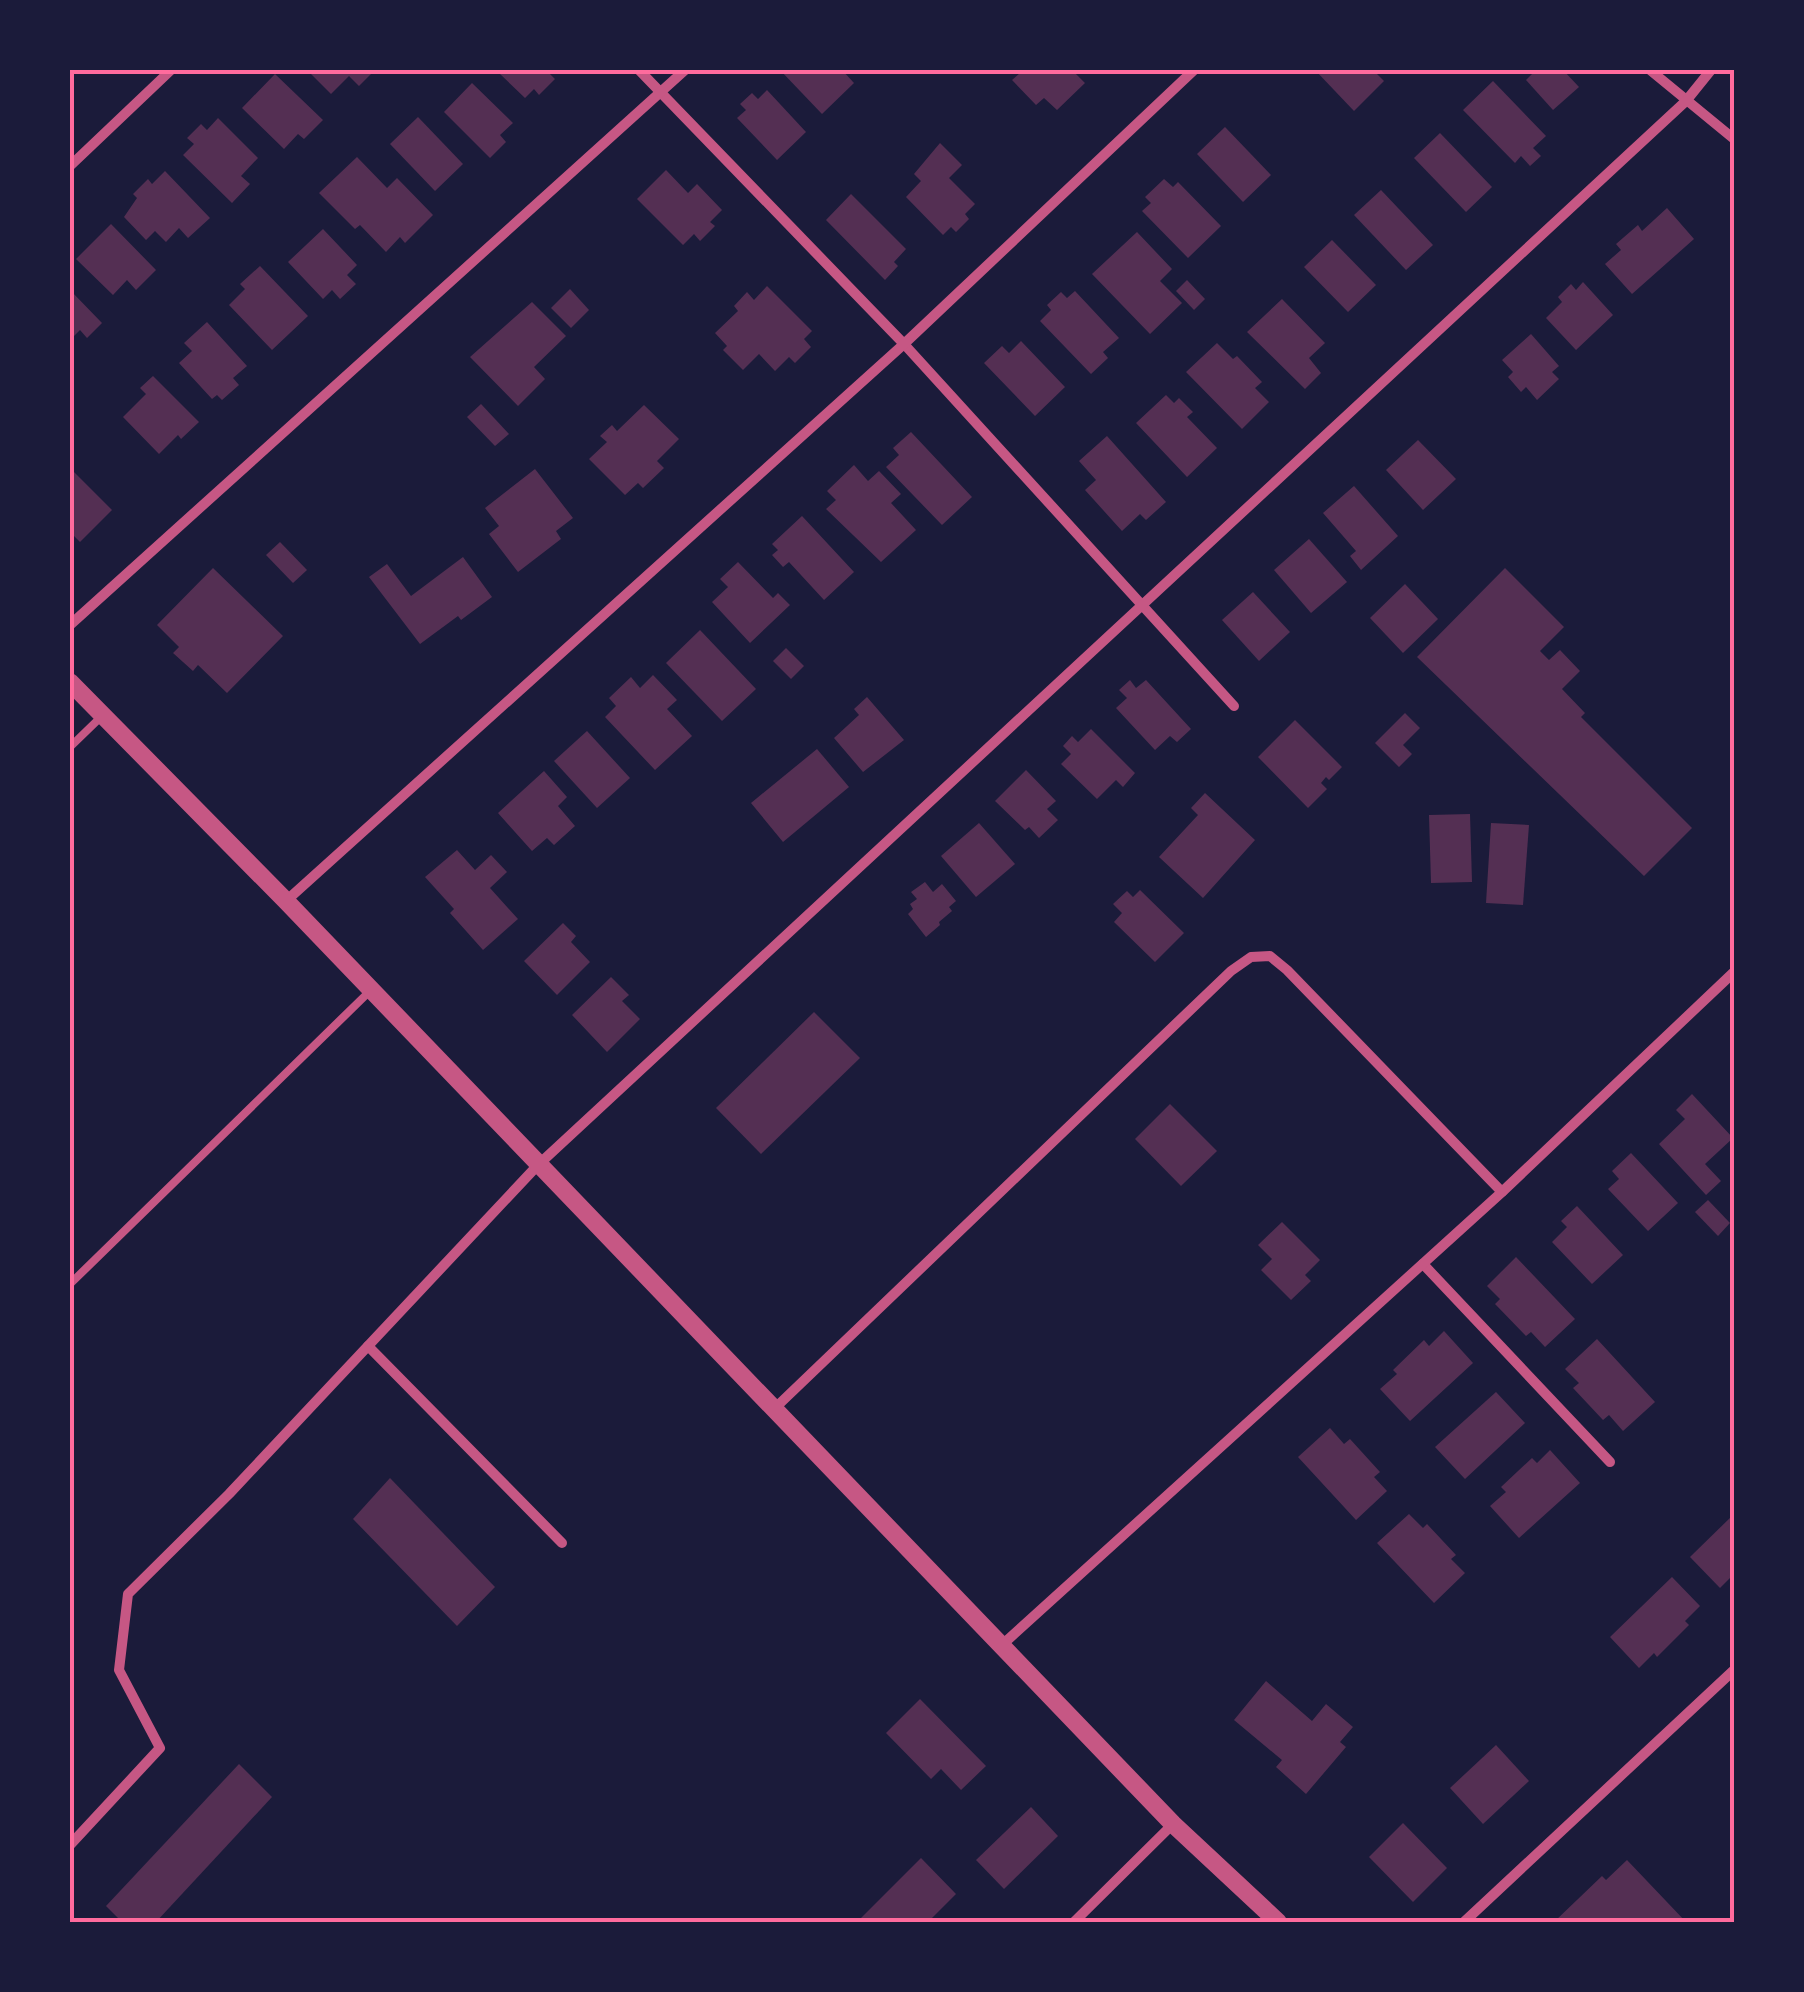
<svg xmlns="http://www.w3.org/2000/svg" width="1804" height="1992" font-family="Cabin,sans-serif">
<style>
.building{fill:#542f53}
.lines{fill:none;stroke-linecap:round;stroke-linejoin:round}
.service{stroke:#c65784;stroke-width:8}
.minor{stroke:#c65784;stroke-width:10}
.tertiary{stroke:#c65784;stroke-width:18}
.neatline{fill:none;stroke:#ff6b9d;stroke-width:4}
</style>
<rect width="100%" height="100%" fill="#1b1b3a"/>
<g class="building">
<polygon points="307,70 375,70 359,86 349,76 331,94"/>
<polygon points="504,70 552,70 549,73 555,79 539,95 534,89 525,98 500,74"/>
<polygon points="780,70 842,70 854,83 822,114"/>
<polygon points="1017,70 1072,70 1085,83 1057,110 1044,98 1036,105 1012,80 1020,73"/>
<polygon points="1315,70 1373,70 1384,81 1354,111"/>
<polygon points="1536,70 1563,70 1579,87 1553,110 1526,80"/>
<polygon points="275,74 323,120 304,139 298,134 284,149 242,108"/>
<polygon points="1493,81 1546,136 1533,148 1541,156 1530,166 1521,156 1515,163 1463,110"/>
<polygon points="472,83 513,123 500,135 506,142 490,158 444,112"/>
<polygon points="767,90 806,132 777,160 737,118 746,110 740,104 752,93 758,99"/>
<polygon points="418,117 463,164 435,191 390,144"/>
<polygon points="218,118 258,158 241,176 250,184 232,203 183,155 194,144 187,138 201,124 207,130"/>
<polygon points="1225,127 1271,175 1243,202 1197,154"/>
<polygon points="1440,133 1492,187 1466,212 1414,158"/>
<polygon points="940,143 962,165 949,178 975,204 965,214 969,219 956,232 951,227 943,235 906,197 921,181 914,174"/>
<polygon points="357,157 387,188 397,178 433,215 405,243 400,237 386,252 360,225 355,229 319,193"/>
<polygon points="666,170 688,193 697,184 722,210 710,222 715,226 700,241 694,234 683,245 637,199"/>
<polygon points="165,171 210,218 188,238 179,228 166,242 155,231 146,240 124,217 137,198 133,194 148,179 152,184"/>
<polygon points="1164,179 1173,187 1178,182 1221,226 1188,258 1142,211 1151,203 1145,197"/>
<polygon points="1381,190 1433,245 1406,270 1354,215"/>
<polygon points="851,194 906,249 894,262 898,266 885,280 826,220"/>
<polygon points="1667,208 1694,239 1632,294 1605,264 1621,250 1616,244 1638,225 1642,231"/>
<polygon points="111,224 156,270 136,290 127,280 113,295 76,259"/>
<polygon points="323,229 357,265 347,275 356,284 340,299 332,290 323,299 288,262"/>
<polygon points="1137,232 1172,269 1160,281 1182,303 1150,334 1092,274"/>
<polygon points="1332,240 1376,285 1348,312 1304,267"/>
<polygon points="260,266 308,316 272,350 229,305 245,289 240,284"/>
<polygon points="1187,280 1205,299 1194,310 1176,291"/>
<polygon points="1583,282 1613,315 1576,350 1546,318 1562,302 1558,297 1571,284 1576,290"/>
<polygon points="767,286 812,331 804,339 811,347 795,363 789,357 775,371 759,354 743,370 723,350 727,346 715,333 738,311 734,306 747,292 754,300"/>
<polygon points="570,289 589,310 571,328 551,308"/>
<polygon points="70,290 102,323 87,338 80,330 70,340"/>
<polygon points="1075,291 1119,338 1103,352 1108,358 1091,374 1040,321 1051,310 1047,305 1061,292 1067,298"/>
<polygon points="1282,299 1325,343 1309,358 1321,373 1305,389 1247,332"/>
<polygon points="532,302 566,336 534,367 545,379 518,406 470,357"/>
<polygon points="207,322 247,366 233,378 239,385 222,400 217,395 212,399 179,363 192,351 184,343"/>
<polygon points="1531,334 1559,366 1552,372 1559,379 1537,400 1526,387 1521,392 1508,377 1513,372 1502,360"/>
<polygon points="1021,341 1065,387 1035,416 984,363 1002,346 1009,353"/>
<polygon points="1217,343 1233,359 1237,356 1262,382 1255,388 1269,402 1242,429 1186,372"/>
<polygon points="153,376 199,422 181,439 178,435 159,454 123,417 146,394 140,388"/>
<polygon points="1166,395 1174,403 1179,398 1193,412 1187,417 1217,448 1187,477 1136,423"/>
<polygon points="481,404 509,434 495,446 467,417"/>
<polygon points="644,405 679,439 657,461 664,468 643,488 638,483 625,495 589,459 607,442 600,436 612,425 617,431"/>
<polygon points="911,432 972,497 942,525 886,467 899,455 893,448"/>
<polygon points="1107,436 1166,502 1146,520 1140,514 1122,531 1085,490 1096,480 1079,461"/>
<polygon points="1418,440 1456,479 1423,510 1386,470"/>
<polygon points="854,465 868,481 879,471 901,494 891,503 916,530 881,562 826,509 836,500 827,491"/>
<polygon points="70,468 112,510 80,542 70,532"/>
<polygon points="535,469 573,518 556,531 561,539 518,572 489,534 499,526 485,508"/>
<polygon points="1354,486 1398,536 1361,570 1350,556 1356,551 1323,513"/>
<polygon points="802,516 854,572 824,600 789,562 783,567 772,555 778,550 772,544"/>
<polygon points="1309,539 1347,582 1311,613 1274,570"/>
<polygon points="280,542 307,570 293,583 266,555"/>
<polygon points="463,557 492,597 461,620 458,616 420,644 369,577 387,564 411,596"/>
<polygon points="738,562 773,598 778,593 790,605 750,643 712,602 728,587 720,579"/>
<polygon points="213,568 283,636 227,693 198,665 193,671 173,653 179,647 157,625"/>
<polygon points="1505,568 1564,627 1540,651 1549,660 1560,650 1580,671 1562,689 1585,713 1581,717 1692,828 1644,876 1417,657"/>
<polygon points="1405,584 1438,619 1403,653 1370,618"/>
<polygon points="1253,592 1290,632 1259,661 1222,620"/>
<polygon points="700,630 756,689 722,721 666,663"/>
<polygon points="786,648 804,666 791,679 773,661"/>
<polygon points="653,675 677,700 667,709 692,736 655,770 605,717 616,706 609,698 631,677 640,688"/>
<polygon points="1130,680 1136,688 1146,680 1191,729 1177,742 1170,736 1155,750 1116,708 1127,698 1119,690"/>
<polygon points="867,697 904,740 863,772 834,738 859,715 854,709"/>
<polygon points="1405,713 1420,728 1403,745 1412,754 1399,767 1375,743"/>
<polygon points="1295,720 1342,767 1329,780 1326,777 1321,783 1327,789 1308,808 1258,757"/>
<polygon points="1091,729 1135,773 1123,787 1116,780 1097,799 1061,764 1071,754 1063,746 1072,736 1078,742"/>
<polygon points="587,731 630,778 597,808 554,761"/>
<polygon points="817,749 849,787 783,842 751,803"/>
<polygon points="1026,770 1056,801 1047,809 1058,820 1039,838 1029,827 1025,830 995,801"/>
<polygon points="544,771 567,797 558,806 575,826 554,845 547,838 532,851 498,813"/>
<polygon points="1205,793 1255,840 1203,898 1159,857 1198,815 1191,808"/>
<polygon points="1470,814 1472,882 1431,883 1429,815"/>
<polygon points="979,823 1015,864 976,897 941,856"/>
<polygon points="1491,823 1529,825 1523,905 1486,903"/>
<polygon points="457,850 475,870 491,855 507,872 490,888 518,919 483,950 450,913 454,909 425,877"/>
<polygon points="925,882 933,892 942,884 956,901 949,907 952,911 939,922 940,925 926,937 908,914 913,909 910,904 917,899 911,892"/>
<polygon points="1140,890 1184,933 1155,962 1114,922 1122,913 1113,904 1127,891 1133,897"/>
<polygon points="563,923 576,936 571,942 590,962 557,995 524,961"/>
<polygon points="611,977 629,995 622,1001 640,1019 607,1052 572,1015"/>
<polygon points="814,1012 860,1058 761,1154 716,1108"/>
<polygon points="1692,1094 1733,1138 1705,1164 1721,1181 1706,1195 1659,1144 1685,1119 1676,1110"/>
<polygon points="1170,1104 1217,1151 1181,1186 1135,1139"/>
<polygon points="1631,1153 1678,1203 1648,1231 1608,1189 1619,1179 1612,1171"/>
<polygon points="1708,1200 1730,1223 1718,1236 1695,1212"/>
<polygon points="1577,1206 1623,1255 1592,1284 1552,1242 1567,1227 1561,1221"/>
<polygon points="1282,1222 1320,1260 1305,1275 1311,1281 1291,1300 1261,1270 1272,1259 1258,1245"/>
<polygon points="1516,1257 1575,1319 1545,1347 1531,1332 1526,1336 1495,1304 1500,1299 1487,1286"/>
<polygon points="1444,1331 1473,1363 1410,1421 1380,1389 1397,1374 1393,1370 1424,1340 1429,1346"/>
<polygon points="1597,1339 1655,1402 1623,1431 1609,1415 1603,1420 1573,1388 1579,1383 1565,1369"/>
<polygon points="1496,1392 1525,1423 1465,1479 1435,1447"/>
<polygon points="1330,1428 1344,1444 1350,1439 1380,1472 1374,1477 1387,1491 1356,1520 1298,1457"/>
<polygon points="1550,1450 1580,1483 1519,1538 1490,1506 1506,1492 1501,1487 1532,1458 1537,1463"/>
<polygon points="390,1478 495,1587 457,1626 353,1519"/>
<polygon points="1409,1514 1423,1528 1427,1524 1456,1555 1451,1559 1465,1573 1434,1603 1377,1543"/>
<polygon points="1734,1514 1734,1574 1720,1588 1690,1557"/>
<polygon points="1672,1577 1700,1606 1685,1621 1689,1625 1657,1657 1654,1653 1639,1668 1610,1637"/>
<polygon points="1266,1681 1312,1721 1326,1704 1353,1727 1340,1742 1346,1747 1306,1794 1276,1767 1282,1760 1234,1720"/>
<polygon points="920,1699 986,1766 961,1790 941,1769 931,1779 886,1733"/>
<polygon points="1496,1745 1529,1781 1483,1824 1450,1788"/>
<polygon points="239,1764 272,1797 156,1922 122,1922 106,1906"/>
<polygon points="1031,1807 1058,1836 1004,1889 976,1860"/>
<polygon points="1403,1823 1447,1868 1413,1902 1369,1857"/>
<polygon points="921,1858 956,1894 928,1922 857,1922"/>
<polygon points="1627,1860 1686,1922 1554,1922 1602,1876 1606,1880"/>
</g>
<g class="lines">
<g class="service">
<polyline points="70,747 103,715"/>
<polyline points="70,1284 371,990"/>
</g>
<g class="minor">
<polyline points="639,70 904,344 1234,706"/>
<polyline points="1650,70 1734,139"/>
<polyline points="70,166 171,70"/>
<polyline points="70,625 685,70"/>
<polyline points="286,901 904,344 1194,70"/>
<polyline points="1423,1264 1610,1462"/>
<polyline points="368,1346 562,1543"/>
<polyline points="773,1410 1231,971 1251,957 1270,956 1287,970 1502,1192"/>
<polyline points="1002,1645 1502,1192 1734,972"/>
<polyline points="70,1845 160,1748 119,1670 128,1594 229,1494 537,1166 1686,101 1711,70"/>
<polyline points="1074,1922 1173,1824"/>
<polyline points="1464,1922 1734,1670"/>
</g>
<polyline class="tertiary" points="70,682 286,901 1173,1824 1278,1922"/>
</g>
<rect width="1804" height="1992" fill="none" stroke="#1b1b3a" stroke-width="145"/>
<rect x="72" y="72" width="1660" height="1848" class="neatline"/>
</svg>
